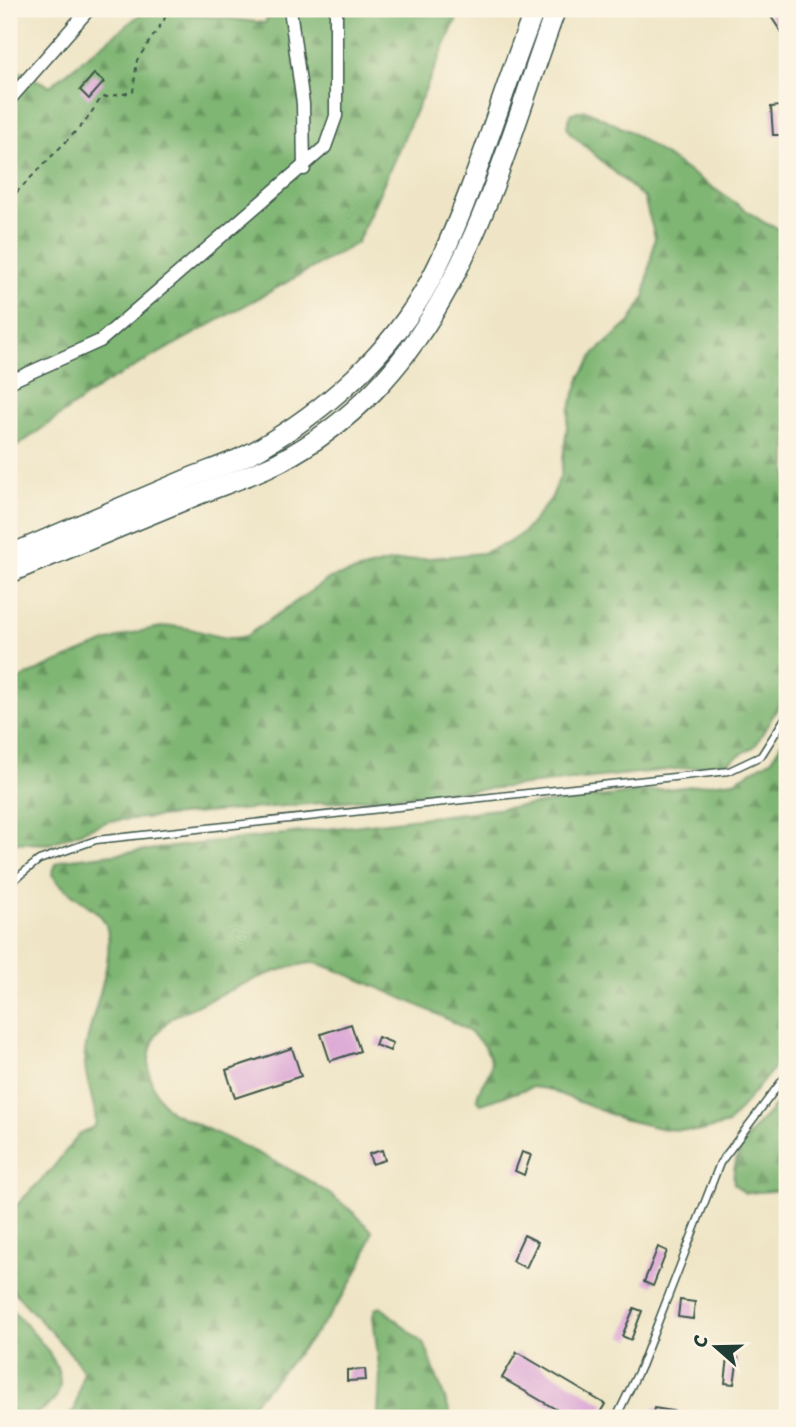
<svg xmlns="http://www.w3.org/2000/svg" width="796" height="1427" font-family="'Shantell Sans',sans-serif">
<style>
.forest{fill:url(#forest-firs);stroke:#4f7a54;stroke-width:2}
.building{fill:#dba6d6}
.lines{fill:none;stroke-linecap:round;stroke-linejoin:round}
.service-casing{stroke:#3e564a;stroke-width:9}
.minor-casing{stroke:#3e564a;stroke-width:15}
.trunk-casing{stroke:#3e564a;stroke-width:22}
.path{stroke:#3e564a;stroke-width:2;stroke-dasharray:5 5;stroke-linecap:butt}
.service{stroke:#fff;stroke-width:6}
.minor{stroke:#fff;stroke-width:12}
.trunk{stroke:#fff;stroke-width:19}
</style>
<defs>
<pattern id="forest-firs" width="22" height="20" patternUnits="userSpaceOnUse" patternTransform="scale(1.75)"><rect width="22" height="20" fill="#7fb673"/><path d="M5 1l3.5 6h-7zM16 11l3.5 6h-7z" fill="#67955f"/></pattern>
</defs>
<rect width="100%" height="100%" fill="#fcf5e5"/>
<filter id="ink" filterUnits="userSpaceOnUse"><feTurbulence type="fractalNoise" baseFrequency=".0143" numOctaves="2"/><feDisplacementMap in="SourceGraphic" scale="14" xChannelSelector="R" yChannelSelector="G"/><feConvolveMatrix kernelMatrix="1 2 1 2 8 2 1 2 1" color-interpolation-filters="sRGB"/></filter>
<filter id="wash" filterUnits="userSpaceOnUse"><feTurbulence type="fractalNoise" baseFrequency=".00686" numOctaves="4" result="noise"/><feDisplacementMap in="SourceGraphic" scale="28" xChannelSelector="R" yChannelSelector="G"/><feGaussianBlur stdDeviation="1.57" result="paint"/><feColorMatrix in="noise" values="0 0 0 0 0 0 0 0 0 0 0 0 0 0 0 0 0 1.4 0 .05"/><feComposite in="paint" operator="in"/></filter>
<g filter="url(#wash)">
<rect width="100%" height="100%" fill="#efe5c6"/>
<g class="forest">
<polygon points="147,9 265,23 271,9 461,9 357,243 104,384 9,452 9,67 50,86"/>
<path d="M586 110 629 131 765 223 781 230 787 228V692L755 746 724 764 497 788 109 821 49 844 9 842V683C56 664 112 634 162 627 191 622 221 645 246 636L330 578 389 562 482 553 506 544 524 532 551 499 561 474 569 411 581 376 595 353 630 322 644 298 655 237 644 198 570 133 567 126 571 113Z"/>
<path d="M787 734V1052L728 1124 701 1131 664 1129 622 1119 547 1089 532 1087 481 1104 477 1099C479 1080 499 1073 487 1051 483 1044 472 1033 465 1029 451 1019 324 962 313 963 273 966 213 999 174 1016 141 1041 141 1083 171 1112 236 1144 323 1176 372 1231 358 1299 285 1366 240 1418H65L75 1409 83 1371 72 1355 9 1286V1213L51 1170 79 1134 95 1126C99 1110 82 1076 85 1052 90 1016 117 959 106 925 99 906 65 896 52 874L56 864 63 860 734 781 772 759Z"/>
<path d="M787 1092V1190L745 1193 734 1184C729 1147 765 1118 787 1092Z"/>
<path d="M9 1307C29 1329 83 1376 49 1405 38 1415 23 1418 9 1418Z"/>
<polygon points="381,1307 425,1345 452,1418 378,1418 380,1374 373,1316 375,1309"/>
</g>
<g id="blocks">
<g class="building">
<polygon points="766,9 787,9 787,41"/>
<polygon points="94,74 104,82 89,99 80,90"/>
<polygon points="780,106 782,135 773,135 771,107"/>
<polygon points="351,1024 360,1051 330,1061 321,1034"/>
<polygon points="378,1037 393,1043 390,1051 375,1045"/>
<polygon points="292,1048 301,1076 235,1098 226,1070"/>
<polygon points="382,1150 385,1160 372,1164 369,1154"/>
<polygon points="522,1152 531,1155 524,1175 515,1171"/>
<polygon points="524,1235 538,1242 526,1268 512,1261"/>
<polygon points="658,1247 667,1251 653,1286 644,1282"/>
<polygon points="680,1300 695,1302 693,1319 678,1317"/>
<polygon points="634,1308 642,1311 631,1340 622,1336"/>
<polygon points="517,1352 605,1404 597,1418 571,1418 502,1378"/>
<polygon points="728,1357 738,1358 734,1384 725,1383"/>
<polygon points="365,1369 366,1380 347,1381 347,1370"/>
<polygon points="654,1408 685,1413 684,1418 652,1418"/>
</g>
</g>
</g>
<g filter="url(#ink)">
<use href="#blocks" fill-opacity="0" stroke="#3e564a" stroke-width="2"/>
<g class="lines">
<defs>
<g id="service">
<polyline points="9,884 39,860 96,840 729,771 761,756 787,715"/>
<polyline points="616,1418 641,1366 720,1163 787,1074"/>
</g>
<g id="minor">
<polyline points="290,9 303,104 304,169"/>
<polyline points="9,100 89,9"/>
<polyline points="9,382 100,341 325,147 336,116 336,9"/>
</g>
<g id="trunk">
<path d="M9 555C67 530 126 505 185 480 211 469 243 460 267 444 338 401 401 342 437 267 477 185 501 94 535 9"/>
<path d="M9 573C69 548 130 523 190 498 219 486 251 476 279 462 455 369 493 180 556 9"/>
</g>
</defs>
<use href="#service" class="service-casing"/>
<use href="#minor" class="minor-casing"/>
<use href="#trunk" class="trunk-casing"/>
<polyline class="path" points="9,200 85,122 101,98 133,92 137,60 164,20 168,9"/>
<use href="#service" class="service"/>
<use href="#minor" class="minor"/>
<use href="#trunk" class="trunk"/>
</g>
</g>
<rect width="796" height="1427" fill="none" stroke="#fcf5e5" stroke-width="35"/>
<g transform="translate(716 1347) rotate(290)" stroke="#fcf5e5" stroke-width="5" paint-order="stroke">
<path d="M0-5L12 26L0 18L-12 26Z" fill="#1f3d34"/>
<text y="-10" font-size="19" font-weight="bold" text-anchor="middle" fill="#1f3d34">С</text>
</g>
</svg>
